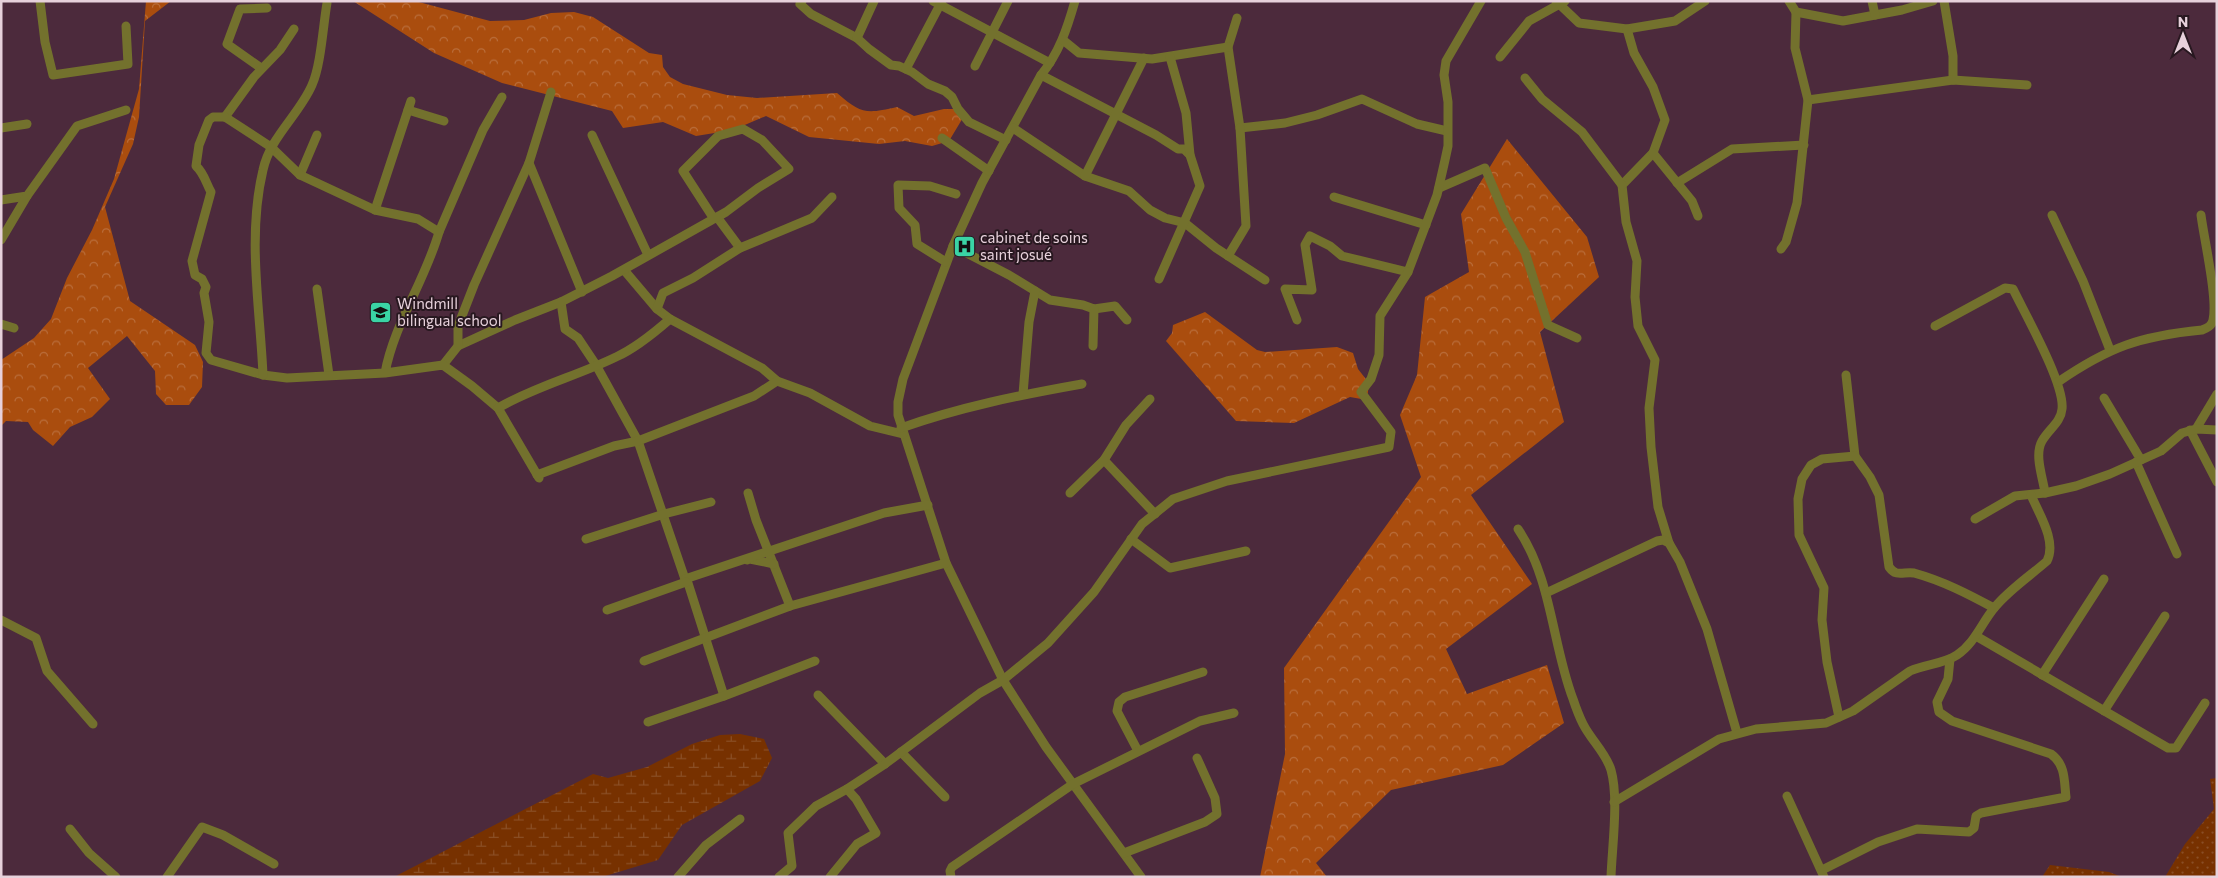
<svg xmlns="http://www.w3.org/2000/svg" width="2218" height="878" font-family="Commissioner,sans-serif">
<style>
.grass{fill:url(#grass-dots)}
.forest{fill:url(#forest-crowns)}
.wetland{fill:url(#wetland-marsh)}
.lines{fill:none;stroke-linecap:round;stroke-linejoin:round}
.street{stroke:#73712d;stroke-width:9}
.labels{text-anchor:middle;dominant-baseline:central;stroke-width:4;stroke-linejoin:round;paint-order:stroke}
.poi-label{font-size:15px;fill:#e7d1db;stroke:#281820;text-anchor:start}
</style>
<defs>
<pattern id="grass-dots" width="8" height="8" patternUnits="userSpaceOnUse" patternTransform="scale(1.25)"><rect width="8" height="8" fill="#773100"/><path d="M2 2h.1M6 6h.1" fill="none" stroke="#8a4e25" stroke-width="1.8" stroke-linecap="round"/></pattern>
<pattern id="forest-crowns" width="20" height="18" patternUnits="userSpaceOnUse" patternTransform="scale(1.25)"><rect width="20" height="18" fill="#aa4d0e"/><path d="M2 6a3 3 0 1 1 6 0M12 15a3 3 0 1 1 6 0" fill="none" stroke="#ba6e3c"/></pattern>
<pattern id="wetland-marsh" width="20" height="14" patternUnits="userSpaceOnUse" patternTransform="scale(1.25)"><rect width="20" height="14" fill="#773100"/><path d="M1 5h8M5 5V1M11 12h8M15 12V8" fill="none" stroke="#8a4e25"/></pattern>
</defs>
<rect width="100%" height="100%" fill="#4c2a3c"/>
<g class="grass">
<polygon points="2217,778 2217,877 2165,877 2185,844 2214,809 2210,779"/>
<polygon points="2050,865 2109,872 2122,877 2042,877"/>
</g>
<g class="forest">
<polygon points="146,1 171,1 145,21 139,117 133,144 105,207 130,301 195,345 203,362 202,387 189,405 166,405 156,394 155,371 127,336 88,368 110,399 92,417 70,427 53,446 33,430 28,422 6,421 1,426 1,360 34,338 51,319 67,278 92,230 114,179 139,89"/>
<path d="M353 1H415L490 21 524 20 551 13 574 12 593 17 649 53 662 55 663 67 670 77 683 84 727 95 757 98 837 93C861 114 866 114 897 107L914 116 944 109H958L964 116 949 141 932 146 905 141 879 144 809 137 766 116 733 130 696 136 663 122 623 128 612 111 502 83 434 53Z"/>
<polygon points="1507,139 1587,237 1599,277 1540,332 1564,422 1471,495 1532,584 1446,649 1467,694 1547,665 1564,723 1503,765 1391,790 1316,863 1327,877 1260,877 1285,754 1284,668 1421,477 1400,415 1417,375 1425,297 1469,272 1461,214"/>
<polygon points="1205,312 1257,350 1265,352 1337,347 1353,353 1358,369 1369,383 1367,400 1350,397 1294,423 1236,421 1166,341 1172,333 1173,325"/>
</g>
<polygon class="wetland" points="740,734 764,739 772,758 760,781 682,825 658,860 602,877 394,877 593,774 608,778 647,767 692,744 720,735"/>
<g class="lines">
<g class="street">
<polyline points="40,1 45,42 53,75 128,64 126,26"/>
<polyline points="802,1 800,4 811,14 857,38 869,49 891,65 899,66 912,72 928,84 945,91 952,97 958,109 969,122 1006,140"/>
<polyline points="933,1 1050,63"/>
<path d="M1075 1C1067 29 1059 53 1041 75L982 183 953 246 903 379 898 402V415L946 563 1003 680 1046 747 1141 877"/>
<polyline points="1556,1 1579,23 1627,29 1675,21 1705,1"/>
<polyline points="1789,1 1796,12 1843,21 1902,10 1933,1"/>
<polyline points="1872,1 1875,15"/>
<polyline points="1944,1 1953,56 1953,80"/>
<polyline points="1237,18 1228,47 1240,128 1285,123 1317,115 1362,99 1417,124 1447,131"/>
<polyline points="1627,29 1634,53 1653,87 1665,120 1653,153 1622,185 1626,222 1637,261 1635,297 1638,326 1655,360 1649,408 1651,447 1658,507 1669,543"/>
<polyline points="857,38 874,1"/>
<polyline points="1063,40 1079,53 1152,59 1228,47"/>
<polyline points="1500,57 1529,21 1565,1"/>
<polyline points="975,66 1008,1"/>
<polyline points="261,68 227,44 240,9 267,8"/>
<polyline points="906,69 942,1"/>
<polyline points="1041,75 1156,135 1178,149 1184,149 1190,155"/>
<polyline points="1525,78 1542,99 1582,132 1622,185"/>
<polyline points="1808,100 1953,80 2027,85"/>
<polyline points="408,110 444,121"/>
<polyline points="225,117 254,77 280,50 294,29"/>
<polyline points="1,128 27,124"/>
<polyline points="1013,128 1085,176 1129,191 1150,210 1165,218 1185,223 1216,248 1265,280"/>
<polyline points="592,135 648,255"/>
<polyline points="942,138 989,171"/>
<polyline points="1653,153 1692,201 1698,216"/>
<polyline points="529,163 582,292"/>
<polyline points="300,175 317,135"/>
<polyline points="1085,176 1144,58"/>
<polyline points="1677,183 1732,149 1804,145"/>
<polyline points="1439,188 1485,168 1506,218 1525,252 1548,325 1577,338"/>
<polyline points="1334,197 1426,225"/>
<polyline points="1,200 27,196 77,126 126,110"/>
<polyline points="375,210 411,101"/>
<polyline points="2052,215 2083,281 2110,350"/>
<polyline points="717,217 740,248"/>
<polyline points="439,232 483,130 502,97"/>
<polyline points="1,240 27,196"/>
<polyline points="953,246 1009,275 1050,300 1083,305 1094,309 1115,306 1127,320"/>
<polyline points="1781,249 1786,242 1797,203 1808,100 1795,48 1796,12"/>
<polyline points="1228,256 1246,226 1240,128"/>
<polyline points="946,262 917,244 915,225 899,208 898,185 930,186 956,194"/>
<polyline points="624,270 657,309 670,319 762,368 777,381 810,393 870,426 903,434"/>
<polyline points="1159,279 1200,186 1190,155 1186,113 1170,57"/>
<polyline points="317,289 329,375"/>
<polyline points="561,302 565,329 578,338 596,365 638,441 686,582 688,583 724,696"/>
<polyline points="657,309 663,293 693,278 740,248 812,218 832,197"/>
<polyline points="1297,320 1285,289 1312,290 1305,245 1310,236 1330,246 1342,256 1408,272 1437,195 1445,160 1448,146 1448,102 1444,75 1446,61 1481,1"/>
<polyline points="1,324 14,328"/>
<path d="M1935 326 2005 288 2013 289C2025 314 2065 384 2062 409 2061 422 2049 429 2042 441 2034 455 2043 478 2045 493"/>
<polyline points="458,346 515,320 561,302 612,276 726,212 758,188 789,169 762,140 743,129 718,136 683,171 714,219"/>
<polyline points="1093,346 1094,309"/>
<polyline points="443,365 458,346 458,326 474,285 529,163 551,92"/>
<path d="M385 373C394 324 425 281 439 232L418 219 375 210 300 175 271 147 225 117H213L209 120 199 145 196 166C204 173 206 183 211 192L192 261 195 275 202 279 206 287 204 293 209 322 206 353 211 360 263 375 287 378 385 373 443 365 472 386 498 408 539 478"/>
<path d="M263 375C260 307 247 237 263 170 270 137 299 115 312 85 321 65 323 26 327 3"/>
<path d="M1846 375 1855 456 1870 477 1879 495 1889 567C1897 578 1904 571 1914 573 1943 581 1968 594 1994 608"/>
<path d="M2058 382C2109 347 2140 336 2202 330 2207 328 2212 326 2213 320 2218 299 2204 239 2201 215"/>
<polyline points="1023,394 1029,322 1035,291"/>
<polyline points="2104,398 2141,460"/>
<path d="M498 408C536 386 577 376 616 357 636 348 654 333 670 319"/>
<path d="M901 428C960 407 1020 395 1082 384"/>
<polyline points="2196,429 2217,394"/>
<polyline points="2190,430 2217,482"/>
<polyline points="1104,460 1155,514"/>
<polyline points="2136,462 2177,554"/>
<polyline points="537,475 614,446 638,441 754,396 777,381"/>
<polyline points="748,493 756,520 790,606"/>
<polyline points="1070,493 1104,460 1126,425 1150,399"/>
<polyline points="1975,519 2015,496 2045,493 2076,486 2110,474 2161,451 2182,433 2196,429 2217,430"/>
<path d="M1518 529C1552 579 1552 644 1573 699 1576 708 1579 716 1583 724 1591 740 1606 753 1611 770 1619 798 1612 847 1611 877"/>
<polyline points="586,539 664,514 711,502"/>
<polyline points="1131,539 1170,568 1246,551"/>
<polyline points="747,560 750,559 774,564"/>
<polyline points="685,579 884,513 928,505"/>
<polyline points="1546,593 1657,541 1663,540 1669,543 1680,562 1707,629 1737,733"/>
<polyline points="607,610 686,582"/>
<polyline points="1,620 36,638 47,671 93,724"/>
<polyline points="1976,636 2168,748 2176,748 2205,703"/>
<polyline points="644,661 790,606 946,563"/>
<polyline points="2042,675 2104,579"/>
<polyline points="818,695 885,764"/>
<polyline points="2104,711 2165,616"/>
<polyline points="1839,717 1827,662 1822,620 1824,588 1799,535 1798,499 1802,479 1811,465 1822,459 1855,456"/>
<polyline points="648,722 724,696 815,661"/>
<polyline points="1138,751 1117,711 1119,702 1125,697 1203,672"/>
<polyline points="901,752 945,797"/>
<polyline points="1787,796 1824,877"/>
<path d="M1614 802 1719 739 1756 729 1826 723 1853 711 1910 671C1925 664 1944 664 1957 655 1975 643 1982 622 1995 607 2010 589 2030 576 2047 561 2057 541 2039 514 2031 495"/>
<polyline points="70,829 89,853 116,877"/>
<polyline points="1124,853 1205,822 1217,814 1215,798 1197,758"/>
<path d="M1822 870 1878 842 1917 829 1969 832 1974 828 1976 816 1981 813 2066 797C2064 781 2066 765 2051 754L1952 721 1939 712 1937 702 1948 679 1950 659"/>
<polyline points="167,877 202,827 223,835 274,864"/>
<polyline points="678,877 706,845 740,819"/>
<polyline points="779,877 792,866 788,833 816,806 847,789"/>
<polyline points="830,877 857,844 876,833 856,799 847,789 885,764 980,693 1003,680 1048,643 1094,592 1142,524 1173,499 1227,481 1389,447 1391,432 1361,392 1371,379 1379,355 1380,316 1408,272"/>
<polyline points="951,877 950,871 952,867 1073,784 1200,721 1234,713"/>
</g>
</g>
<defs>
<symbol id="hospital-square" viewBox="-11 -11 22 22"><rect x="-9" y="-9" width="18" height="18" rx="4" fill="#3ad4a5" stroke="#281820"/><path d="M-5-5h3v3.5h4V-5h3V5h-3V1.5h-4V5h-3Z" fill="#111"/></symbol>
<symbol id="school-square" viewBox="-11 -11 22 22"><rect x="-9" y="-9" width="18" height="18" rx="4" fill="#3ad4a5" stroke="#281820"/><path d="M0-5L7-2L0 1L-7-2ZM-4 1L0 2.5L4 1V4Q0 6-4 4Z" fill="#111"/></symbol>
</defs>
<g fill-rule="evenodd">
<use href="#hospital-square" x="952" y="234" width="25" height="25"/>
<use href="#school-square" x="368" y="300" width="25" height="25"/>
</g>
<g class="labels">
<g class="poi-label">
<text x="980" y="237">cabinet de soins<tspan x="980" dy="17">saint josué</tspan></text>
<text x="397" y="303">Windmill<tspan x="397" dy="17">bilingual school</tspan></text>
</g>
</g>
<rect width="2218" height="878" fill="none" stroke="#e7d1db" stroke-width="5"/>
<g transform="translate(2183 35)" stroke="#281820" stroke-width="4" paint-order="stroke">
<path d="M0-4L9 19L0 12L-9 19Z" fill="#e7d1db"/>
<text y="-8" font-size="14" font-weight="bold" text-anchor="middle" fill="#e7d1db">N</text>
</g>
</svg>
